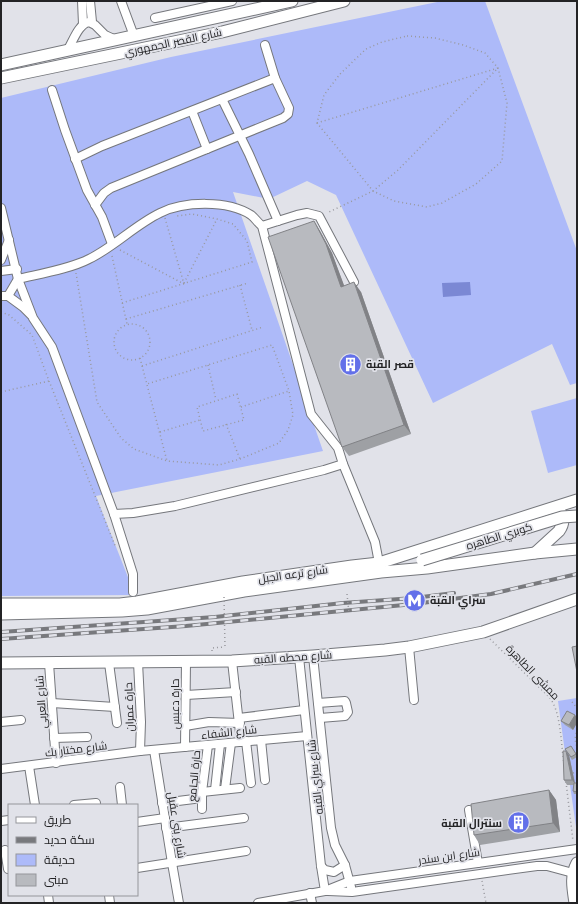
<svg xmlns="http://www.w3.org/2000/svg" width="578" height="904" font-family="Arial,Cairo,sans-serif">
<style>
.green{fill:#adbaf9}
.water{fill:#7b88d4}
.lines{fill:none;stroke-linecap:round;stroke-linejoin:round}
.minor-casing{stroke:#75777c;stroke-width:10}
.major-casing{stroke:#75777c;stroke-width:13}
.path{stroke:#99999e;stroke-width:1.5;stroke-dasharray:1 3;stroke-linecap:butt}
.minor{stroke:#fff;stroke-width:8}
.major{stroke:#fff;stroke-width:11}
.rail-casing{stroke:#78797d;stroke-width:4}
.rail{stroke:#e1e2e9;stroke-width:2.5;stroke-dasharray:8;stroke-linecap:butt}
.major-bridge-casing{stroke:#75777c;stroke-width:13;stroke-linecap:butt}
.path-bridge{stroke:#99999e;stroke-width:1.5;stroke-dasharray:1 3;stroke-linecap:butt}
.major-bridge{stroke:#fff;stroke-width:11}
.wall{fill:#9ea0a4}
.shaded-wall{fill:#818286}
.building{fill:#b8babf;stroke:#818286}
.labels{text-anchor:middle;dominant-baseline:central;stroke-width:3.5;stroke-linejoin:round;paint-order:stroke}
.street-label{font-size:11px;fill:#232325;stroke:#e1e2e9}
.poi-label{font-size:11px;font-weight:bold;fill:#232325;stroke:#e1e2e9;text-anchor:start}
</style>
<rect width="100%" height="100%" fill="#e1e2e9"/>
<g class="green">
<polygon points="442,1 485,1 577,251 577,383 570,385 552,344 433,403 336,195 307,181 269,199 233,192 323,451 96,496 135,595 1,596 1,98 171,57"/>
<polygon points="577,398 577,465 548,473 531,411"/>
<polygon points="577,698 577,834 570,785 567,785 567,767 558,701"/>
</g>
<polygon class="water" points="470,282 471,295 443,297 442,283"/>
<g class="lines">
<defs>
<g id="minor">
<polyline points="82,1 83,24"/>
<polyline points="90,1 92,22"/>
<polyline points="121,1 134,36"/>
<polyline points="155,18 232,1"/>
<polyline points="265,45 275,78"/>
<path d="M67 51C73 42 78 24 89 22L95 25 105 35 116 40"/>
<polyline points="52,90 65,130 87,190 102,217 112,244"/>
<polyline points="222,99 249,154 278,221"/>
<polyline points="192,111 207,149"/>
<polyline points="75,159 102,146 275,78 289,108 288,114 283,118 111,188 104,193 95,205"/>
<polyline points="1,208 18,279 33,318 52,347 114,514 133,574 133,592"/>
<polyline points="262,226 297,215 307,213 319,216 354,282"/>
<polyline points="1,260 9,240"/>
<polyline points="1,271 17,269"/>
<polyline points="1,296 8,296 23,307 31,315"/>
<path d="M8 296 18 279C39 274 70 269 89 259 114 247 135 225 160 213 184 201 228 200 251 215 255 218 258 223 262 226L311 414 338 448 343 464 324 470 175 506 133 513 114 514"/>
<polyline points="343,464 375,542 379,563"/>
<polyline points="409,647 414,700"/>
<polyline points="313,656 331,828 335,845 345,865 351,887"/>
<polyline points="299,657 321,866 325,891"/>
<polyline points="232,661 241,742"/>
<polyline points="138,662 141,722 140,751"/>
<polyline points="49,663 56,763"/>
<polyline points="109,663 117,723"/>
<polyline points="186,695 236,692"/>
<polyline points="52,703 115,707"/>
<polyline points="318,703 345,701 346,703 348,712 345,716 320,718"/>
<polyline points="239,718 304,710"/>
<polyline points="1,722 21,720"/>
<polyline points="185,726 209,722 240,723"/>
<polyline points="54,738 87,737"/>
<polyline points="261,740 265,780"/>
<polyline points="246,741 251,783"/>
<polyline points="185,747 186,662"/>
<polyline points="154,750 172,863 179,903"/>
<polyline points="29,766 35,805"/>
<polyline points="1,769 140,751 307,736"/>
<polyline points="120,787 122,805"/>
<polyline points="225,789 231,743"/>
<polyline points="215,790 220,744"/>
<polyline points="202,792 240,788"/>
<polyline points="162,803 202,798"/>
<polyline points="74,805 96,803"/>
<polyline points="202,809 202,792 208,745"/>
<polyline points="469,810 478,863"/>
<polyline points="1,821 9,820"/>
<polyline points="137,822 165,818"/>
<polyline points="166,828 244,818"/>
<polyline points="5,850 8,869"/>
<polyline points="321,866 325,870 334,872 345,865"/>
<polyline points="137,868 246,851"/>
<polyline points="328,891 352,892 537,866 547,866 573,873"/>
<polyline points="310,893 312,903"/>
<polyline points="48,895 49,903"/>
<polyline points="109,895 110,903"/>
<polyline points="258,903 325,891 350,881 577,849"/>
</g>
<g id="major">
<polyline points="1,65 292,1"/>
<polyline points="1,78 222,32 344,1"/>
<path d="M535 553 559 531C564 524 564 517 559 510"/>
<polyline points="1,604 120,604 137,602 243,582 352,566 379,563 577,500"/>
<polyline points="1,614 122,611 147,609 244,591 381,572 427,568 535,553 577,549"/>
<polyline points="1,663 232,661 313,656 385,650 409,647 483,632 577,599"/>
<path d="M575 903C573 889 570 876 577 863"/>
</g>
</defs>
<use href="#minor" class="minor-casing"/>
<use href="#major" class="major-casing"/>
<g class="path">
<polygon points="407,36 435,38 463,45 485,53 498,68 507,103 502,161 476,184 442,203 427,207 394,201 373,191 317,123 324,95 340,74 366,49 382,42"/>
<polyline points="317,123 498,68 398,170 373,191 327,213"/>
<polyline points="165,218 184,284"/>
<polyline points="120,250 184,284"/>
<polyline points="112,256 127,324"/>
<polyline points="76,273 97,402 121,438 134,449 167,461 219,465 240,459 279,443 288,430 293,415 289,391 272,345 147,384"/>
<polyline points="184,283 217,219"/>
<polyline points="240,285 252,330"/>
<polyline points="122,303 252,262 247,241 233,224 217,219 192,214 177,216"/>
<polyline points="1,312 9,315 32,335 49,381 116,548"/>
<polyline points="126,319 248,283"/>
<circle cx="132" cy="342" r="18"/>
<polyline points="140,358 167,461"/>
<polyline points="208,365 216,400"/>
<polyline points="142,366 263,327"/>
<polyline points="1,392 49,381"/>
<polygon points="237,394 244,420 203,431 197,407"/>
<polyline points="241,407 289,391"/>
<polyline points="226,424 240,459"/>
<polyline points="160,432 200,420"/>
<path d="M490 639 549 697C561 710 561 745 564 764"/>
<polyline points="212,651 212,648 225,647"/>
<polyline points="572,702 577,708"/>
<polyline points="577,729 575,739 577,748"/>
<polyline points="573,773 577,772"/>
<polyline points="566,782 573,841"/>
<polyline points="482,881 486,903"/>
</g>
<use href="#minor" class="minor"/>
<use href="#major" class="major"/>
<defs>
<g id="rail">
<polyline points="1,632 215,617 343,603 414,598 454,593"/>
<polyline points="1,639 186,626 414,604 491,594 577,574"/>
</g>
</defs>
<use href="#rail" class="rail-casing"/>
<use href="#rail" class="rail"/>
<defs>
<polyline id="major-bridge" points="422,560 562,517 577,516"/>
</defs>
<use href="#major-bridge" class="major-bridge-casing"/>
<g class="path-bridge">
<polyline points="347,594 349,613"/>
<polyline points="224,597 225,647"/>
</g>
<use href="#major-bridge" class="major-bridge"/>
</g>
<g class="wall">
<polygon points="314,221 320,231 332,253 344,286 361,292 411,434 349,456 342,447"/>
<polygon points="575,715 577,718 577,723 573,730 565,725 561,721"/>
<polygon points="571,746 577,755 577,757 572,760 565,749"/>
<polygon points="569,755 575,783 577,783 577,794 574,794 573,791 574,785 567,785 564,780"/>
<polygon points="549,790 556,800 560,832 480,845 474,835"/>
</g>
<g class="shaded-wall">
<polygon points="314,221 320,231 332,253 348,296 341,287"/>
<polygon points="354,282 361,292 411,434 404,425"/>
<polygon points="575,715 577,718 577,723 573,730 569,725"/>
<polygon points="566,751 569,755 575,784 572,780"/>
<polygon points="549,790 556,800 560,832 553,823"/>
</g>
<g class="building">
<polygon points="314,221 326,244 341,287 354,282 404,425 342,447 268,237"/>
<polygon points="577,646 577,672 572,647"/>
<polygon points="567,711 575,715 569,725 561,721"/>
<polygon points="571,746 576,754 571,757 565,749"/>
<polygon points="563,751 566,751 572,780 564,780"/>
<polygon points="574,783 577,783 577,792 573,791"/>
<polygon points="549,790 553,823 474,835 471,804"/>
</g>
<defs>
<symbol id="building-disc" viewBox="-11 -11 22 22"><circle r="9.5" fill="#6370e9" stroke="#e1e2e9"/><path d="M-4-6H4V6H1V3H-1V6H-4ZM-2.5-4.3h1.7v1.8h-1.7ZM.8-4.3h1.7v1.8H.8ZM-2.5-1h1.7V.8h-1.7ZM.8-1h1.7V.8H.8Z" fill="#fff"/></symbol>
<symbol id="metro-disc" viewBox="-11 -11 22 22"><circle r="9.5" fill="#6370e9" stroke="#e1e2e9"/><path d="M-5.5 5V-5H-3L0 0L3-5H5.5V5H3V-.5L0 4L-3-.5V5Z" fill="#fff"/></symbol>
</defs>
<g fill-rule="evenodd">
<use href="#building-disc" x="338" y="352" width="25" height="25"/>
<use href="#metro-disc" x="402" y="588" width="25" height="25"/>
<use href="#building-disc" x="506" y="810" width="25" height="25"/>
</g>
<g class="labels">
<g class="street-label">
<text transform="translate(173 42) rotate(-12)">شارع القصر الجمهوري</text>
<text transform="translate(499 536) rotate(-17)">كوبري الطاهره</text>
<text transform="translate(293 574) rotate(-8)">شارع ترعه الجبل</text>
<text transform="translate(293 657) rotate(-4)">شارع محطه القبه</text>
<text transform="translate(533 672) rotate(46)">ممشى الطاهرة</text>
<text transform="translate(41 702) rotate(-94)">شارع العربي</text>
<text transform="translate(175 704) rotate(-90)">حارة دعبس</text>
<text transform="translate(129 707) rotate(-92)">حارة عمران</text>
<text transform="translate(229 732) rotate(-6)">شارع الشفاء</text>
<text transform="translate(76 749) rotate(-7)">شارع مختار بك</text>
<text transform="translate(194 776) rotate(-85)">حارة الجامع</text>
<text transform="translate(315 777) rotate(-96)">شارع سراي القبه</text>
<text transform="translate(177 825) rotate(81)">شارع بنى عقيل</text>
<text transform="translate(449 856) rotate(-8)">شارع ابن سندر</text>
</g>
<g class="poi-label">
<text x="366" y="364">قصر القبة</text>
<text x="430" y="600">سراي القبة</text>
<text x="502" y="823" text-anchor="end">سنترال القبة</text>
</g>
</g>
<rect width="578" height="904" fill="none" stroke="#232325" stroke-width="4"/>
<rect x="8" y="804" width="130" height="92" fill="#e1e2e9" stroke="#95969b"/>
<rect x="16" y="817" width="20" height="6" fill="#ffffff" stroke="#95969b"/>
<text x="44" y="824" font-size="12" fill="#232325">طريق</text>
<rect x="16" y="837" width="20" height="6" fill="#78797d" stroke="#95969b"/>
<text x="44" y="844" font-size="12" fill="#232325">سكة حديد</text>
<rect x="16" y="854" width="20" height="12" fill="#adbaf9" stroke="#95969b"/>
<text x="44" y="864" font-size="12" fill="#232325">حديقة</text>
<rect x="16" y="874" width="20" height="12" fill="#b8babf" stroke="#95969b"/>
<text x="44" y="884" font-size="12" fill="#232325">مبنى</text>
</svg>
